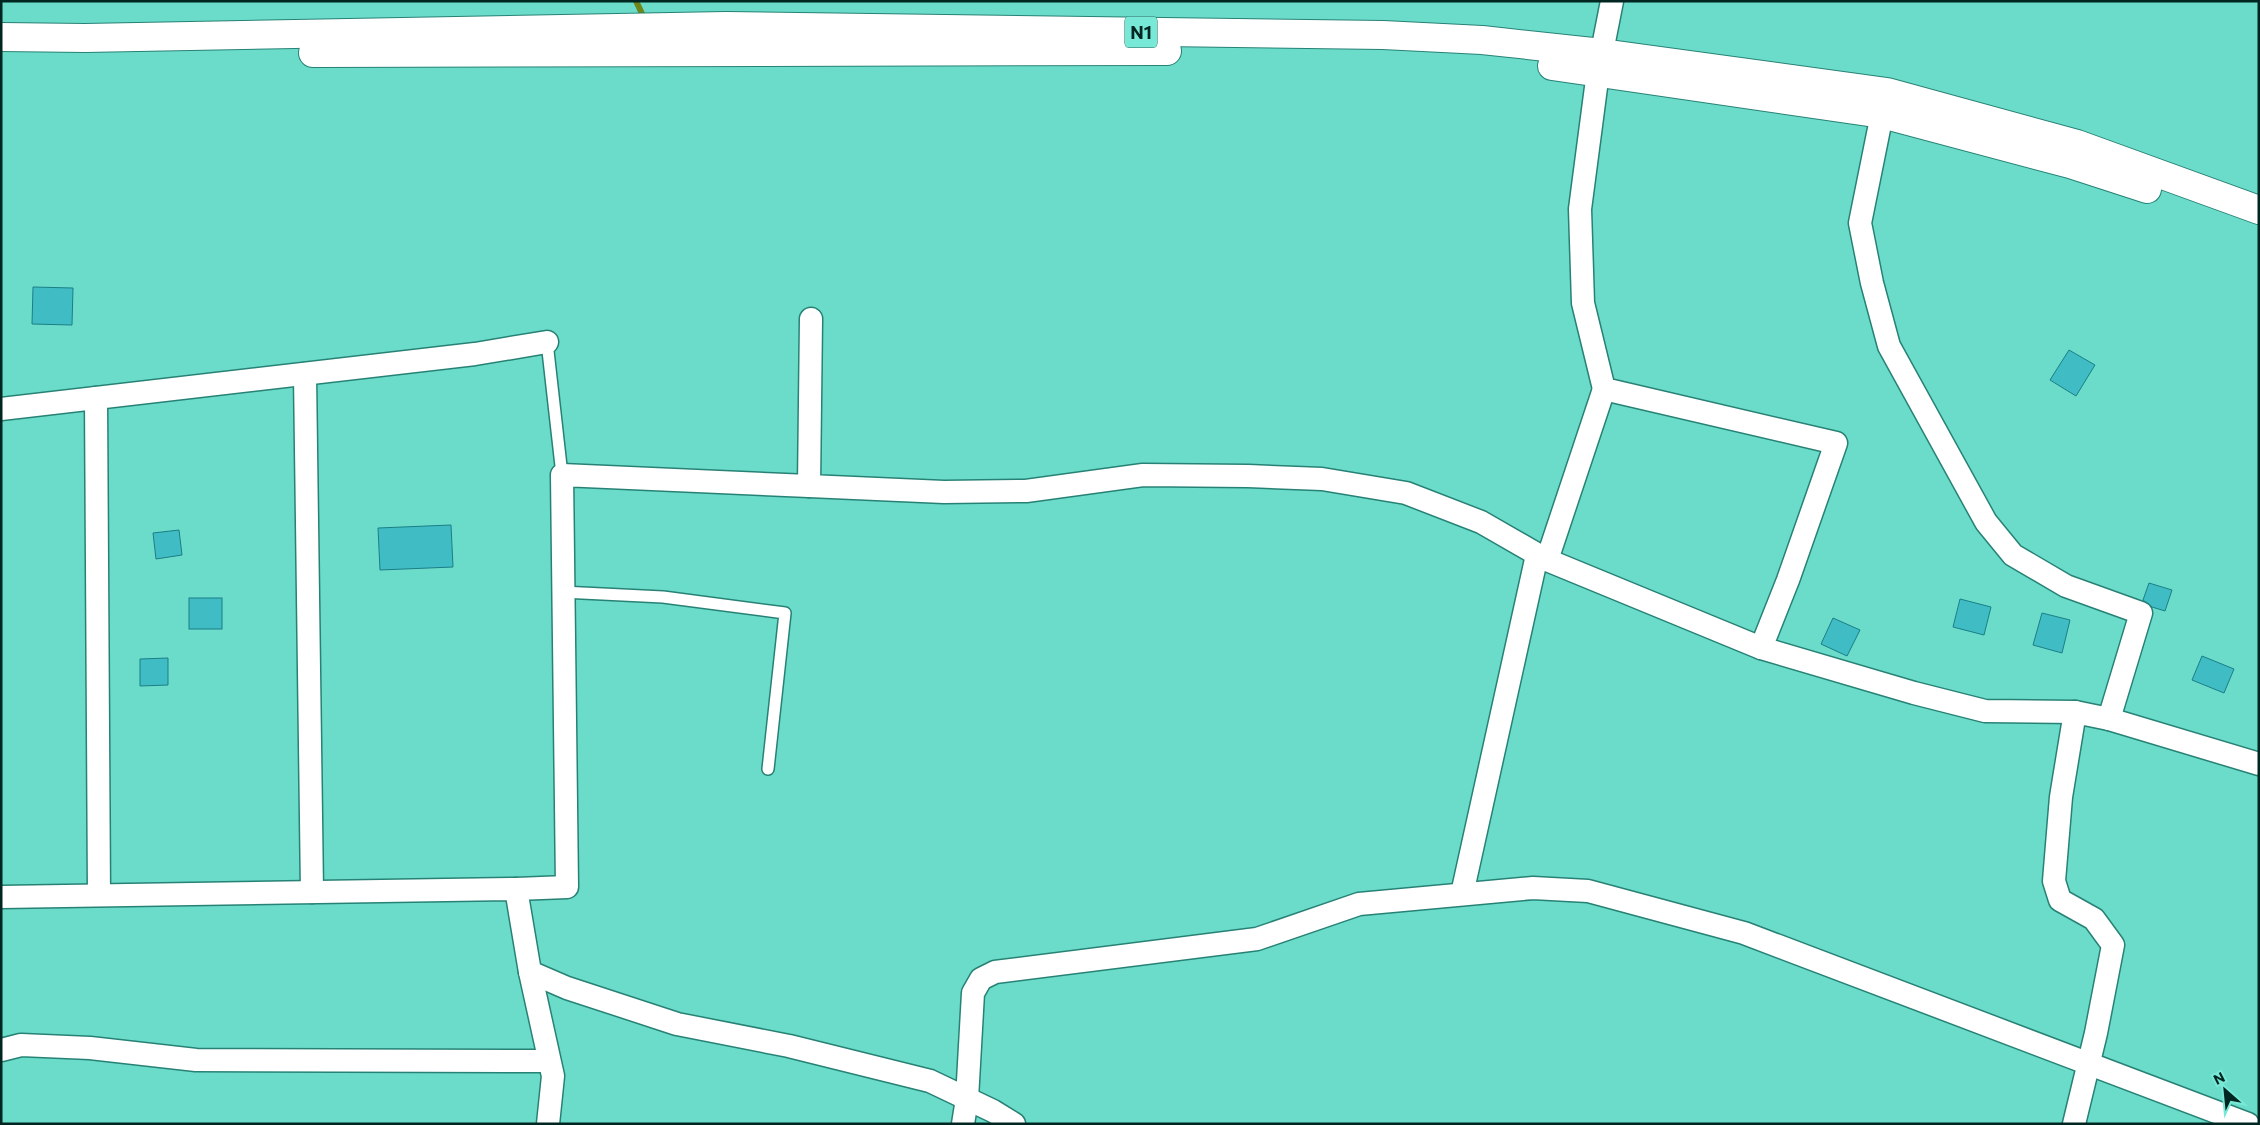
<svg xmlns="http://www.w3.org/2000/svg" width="2260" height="1125" font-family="Commissioner,sans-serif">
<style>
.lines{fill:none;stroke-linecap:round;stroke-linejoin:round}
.stream{stroke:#6d8519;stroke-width:6}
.building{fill:#40bcc5;stroke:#1b7f85}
.lane-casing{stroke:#278275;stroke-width:14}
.street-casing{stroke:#278275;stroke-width:25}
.primary-casing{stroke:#278275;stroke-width:30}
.lane{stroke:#fff;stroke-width:11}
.street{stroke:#fff;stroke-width:22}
.primary{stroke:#fff;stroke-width:28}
.labels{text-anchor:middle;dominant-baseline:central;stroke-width:4;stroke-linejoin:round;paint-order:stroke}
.shield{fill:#79e9d7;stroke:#246058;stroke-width:1}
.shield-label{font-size:18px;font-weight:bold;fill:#002621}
</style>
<rect width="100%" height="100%" fill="#6bdcca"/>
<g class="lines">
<polyline class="stream" points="636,1 645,20"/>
</g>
<g class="building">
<polygon points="33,287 73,288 72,325 32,324"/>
<polygon points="2069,350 2095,365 2076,396 2050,380"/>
<polygon points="451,525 453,567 380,570 378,528"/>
<polygon points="179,530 182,555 156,559 153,533"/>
<polygon points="2149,583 2172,590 2165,611 2152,607 2143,600"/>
<rect x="189" y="598" width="33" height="31"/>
<polygon points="1960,599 1991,607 1984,635 1953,627"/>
<polygon points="2042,613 2070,620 2062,653 2033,645"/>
<polygon points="1833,618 1860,630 1847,656 1821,644"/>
<polygon points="2202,656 2234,669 2224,693 2192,680"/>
<polygon points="168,658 168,685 140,686 140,659"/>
</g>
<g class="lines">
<defs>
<g id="lane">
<polyline points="547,342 562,475"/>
<polyline points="562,592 663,597 785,613 768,769"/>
</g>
<g id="street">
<polyline points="1612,1 1598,72 1580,209 1583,303 1604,389 1836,443 1788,580 1761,648 1914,693 1985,711 2075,712"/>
<polyline points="1882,114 1860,223 1872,283 1889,346 1986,522 2013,555 2066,586 2141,613 2109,719 2075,712 2061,797 2054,881 2060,900 2094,919 2113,945 2096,1033 2074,1124"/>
<polyline points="811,319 809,486 944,492 1026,491 1143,475 1248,476 1322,479 1406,493 1481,522 1547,560 1761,648"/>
<polyline points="305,374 312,892"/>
<polyline points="96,398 99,895"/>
<polyline points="1,409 475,354 547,342"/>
<polyline points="1547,560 1604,389"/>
<polyline points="2109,719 2259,764"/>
<polyline points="516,889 567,887 562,475 809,486"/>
<polyline points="1462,894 1537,555"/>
<polyline points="1,897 516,889 530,972 567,988 677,1024 789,1046 930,1081 993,1111 1014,1124"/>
<polyline points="530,972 553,1076 548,1124"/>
<polyline points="1,1050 21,1045 90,1048 196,1060 549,1061"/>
<polyline points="963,1124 967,1099 973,993 981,979 995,972 1257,939 1359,904 1533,888 1588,891 1744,933 2248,1124"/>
</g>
<g id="primary">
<polyline points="1,37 85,38 726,26 1383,35 1482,40 1602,53 1887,92 2077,144 2259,210"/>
<polyline points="313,53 1167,51"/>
<polyline points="1552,66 1882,114 2070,164 2147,189"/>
</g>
</defs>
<use href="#lane" class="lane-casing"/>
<use href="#street" class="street-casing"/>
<use href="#primary" class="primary-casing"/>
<use href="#lane" class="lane"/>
<use href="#street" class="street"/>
<use href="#primary" class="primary"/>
</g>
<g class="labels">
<rect class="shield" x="1125" y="16.5" width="32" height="31" rx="4"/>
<g class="shield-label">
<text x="1141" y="32">N1</text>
</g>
</g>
<rect width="2260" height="1125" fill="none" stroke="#002621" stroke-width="5"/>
<g transform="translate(2225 1090) rotate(333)" stroke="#79e9d7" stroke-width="4" paint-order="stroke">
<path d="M0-4L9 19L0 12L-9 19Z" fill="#002621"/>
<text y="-8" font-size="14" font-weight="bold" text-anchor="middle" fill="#002621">N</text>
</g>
</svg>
